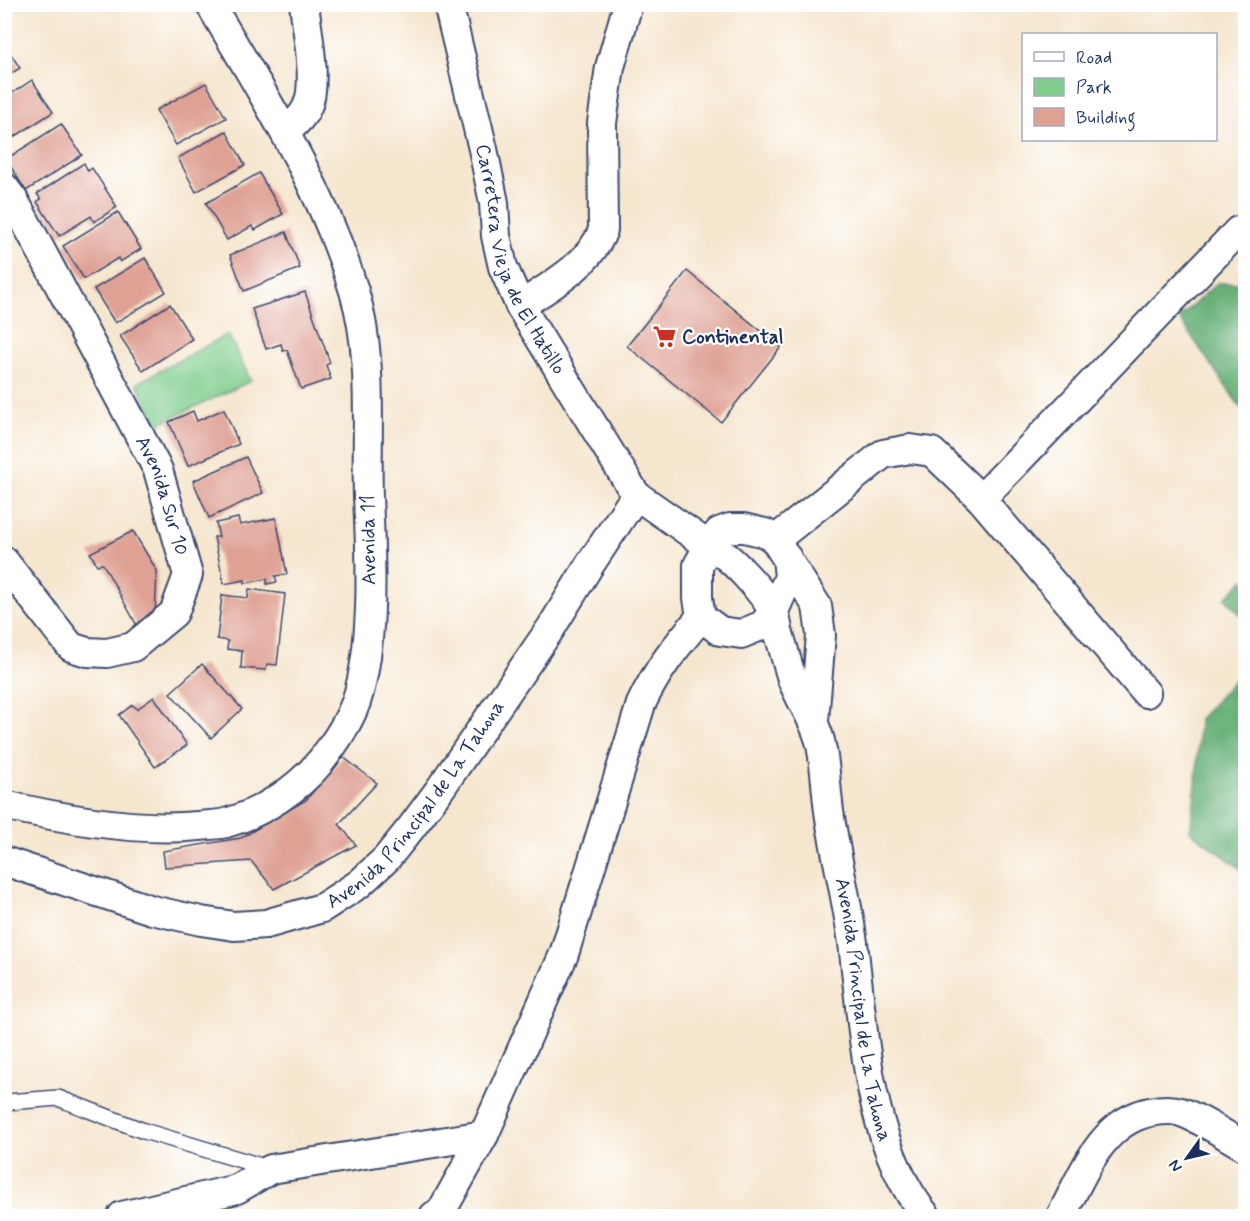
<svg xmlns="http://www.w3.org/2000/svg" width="1250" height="1221" font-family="Mynerve,sans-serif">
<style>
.green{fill:#80cd8d;stroke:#4e7e76;stroke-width:1.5}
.forest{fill:#68b078;stroke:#42706b;stroke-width:1.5}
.building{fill:#dfa194}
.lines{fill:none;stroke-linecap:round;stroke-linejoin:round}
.lane-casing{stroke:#3c4a6f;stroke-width:18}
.street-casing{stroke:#3c4a6f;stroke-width:32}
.lane{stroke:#fff;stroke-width:15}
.street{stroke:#fff;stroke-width:28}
.labels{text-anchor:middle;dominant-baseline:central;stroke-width:4.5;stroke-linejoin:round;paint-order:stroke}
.street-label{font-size:20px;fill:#1b2f5e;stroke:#fff}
.poi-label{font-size:20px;font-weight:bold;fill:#1b2f5e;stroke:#fff;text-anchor:start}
</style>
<rect width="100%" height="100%" fill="#fff"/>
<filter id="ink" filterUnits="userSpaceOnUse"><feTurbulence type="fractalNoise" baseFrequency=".0167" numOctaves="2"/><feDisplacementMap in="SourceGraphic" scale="12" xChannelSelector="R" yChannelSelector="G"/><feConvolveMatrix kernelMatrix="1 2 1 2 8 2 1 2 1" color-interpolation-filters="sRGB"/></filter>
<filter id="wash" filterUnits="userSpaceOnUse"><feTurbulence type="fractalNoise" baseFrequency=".008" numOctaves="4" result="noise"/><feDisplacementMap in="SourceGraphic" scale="24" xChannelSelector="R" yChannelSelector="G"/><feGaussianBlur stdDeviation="1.35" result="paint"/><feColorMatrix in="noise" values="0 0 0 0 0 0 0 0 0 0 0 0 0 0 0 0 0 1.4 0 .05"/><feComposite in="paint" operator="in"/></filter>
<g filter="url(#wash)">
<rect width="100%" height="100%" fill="#f5e6ce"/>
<polygon class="green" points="228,334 251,381 156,425 137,383"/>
<g class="forest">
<polygon points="1217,283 1245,283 1245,414 1179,318"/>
<polygon points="1245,579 1245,619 1225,598"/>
<polygon points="1245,668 1245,872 1190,831 1196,785 1199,719"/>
</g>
<g id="blocks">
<g class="building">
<polygon points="4,44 20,68 4,78"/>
<polygon points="32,80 53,112 5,143 5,98"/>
<polygon points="206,83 226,118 176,145 156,110"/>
<polygon points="61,124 82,155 26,191 6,159"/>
<polygon points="226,131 245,165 196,192 178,158"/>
<polygon points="84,163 88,171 92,168 117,207 94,222 91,216 59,236 37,202 41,199 37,194"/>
<polygon points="259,173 283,214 255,230 252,226 227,240 206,203"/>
<polygon points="118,212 141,249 120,262 118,258 84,279 63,246"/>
<polygon points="286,232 300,268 244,291 230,255"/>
<polygon points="145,258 166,292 115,323 94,289"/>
<polygon points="687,271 781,347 721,422 627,346"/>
<polygon points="305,292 330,363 326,365 331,379 301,389 287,350 283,351 281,344 266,349 252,309"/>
<polygon points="170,304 192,339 143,371 120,336"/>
<polygon points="224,409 239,444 188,466 169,422 193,411 197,421"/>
<polygon points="246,457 263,493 209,518 193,481"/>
<polygon points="238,518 240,525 276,518 287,574 275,576 277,582 267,584 267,579 245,583 245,580 224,584 214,537 219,537 216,523"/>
<polygon points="133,531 157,571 155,615 139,629 103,564 97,565 90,553"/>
<polygon points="249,589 285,594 277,665 267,664 266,670 241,668 242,651 227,649 228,641 217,639 222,595 248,598"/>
<polygon points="202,664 242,709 211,738 170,693"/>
<polygon points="154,697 187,745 155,767 119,715 133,705 137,709"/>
<polygon points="343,757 377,783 339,824 356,845 274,889 251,861 165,867 163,851 241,838 306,800"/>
</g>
</g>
</g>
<g filter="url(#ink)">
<use href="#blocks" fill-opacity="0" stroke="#3c4a6f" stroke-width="1.5"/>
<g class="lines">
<defs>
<polyline id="lane" points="4,1105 8,1102 58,1098 144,1131 271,1169"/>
<g id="street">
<path id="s1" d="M448 4 483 149 494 203 496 236 503 267 520 306 636 495 709 546C725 549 768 597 774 613 776 618 777 625 778 631 783 646 787 663 792 679 800 701 816 721 821 745 826 769 826 794 830 818 837 860 847 901 853 943 864 1032 867 1144 926 1216"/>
<path d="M286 132C293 125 303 117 307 107 318 84 307 30 304 4"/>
<path id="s2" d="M4 187 15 202 158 470 188 575 174 613 133 647 107 653 87 652 71 647 4 561"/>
<path d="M520 306C550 286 590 265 603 230L602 123 610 67 628 4"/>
<polyline points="981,499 1238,231"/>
<polyline points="775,540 883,454 910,449 932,452 981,499 1146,693"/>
<polyline points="787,558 789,577 774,611 763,625 741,634 720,631 701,617 698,598 698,565 709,546 719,532 730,528 744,528 765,533 775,540 817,606 821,635 814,721"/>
<path d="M4 805C64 819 137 832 198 826 207 825 217 825 226 823 262 813 298 789 321 761 335 743 348 724 356 702 375 645 371 557 368 497 366 429 374 357 354 291 323 188 264 96 210 4"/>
<path id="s3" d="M4 861 152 910 201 921 234 926 266 924 322 908 359 884 386 859 411 828 440 789 551 628 589 566 636 495"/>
<polyline points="122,1216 237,1189 271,1169 484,1135"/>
<path d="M434 1216 441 1212 484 1135 564 954 641 704C657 670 676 646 701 617"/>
<path d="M1061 1216C1082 1177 1100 1122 1150 1112 1159 1110 1172 1109 1181 1112 1202 1119 1226 1136 1246 1147"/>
</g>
</defs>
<use href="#lane" class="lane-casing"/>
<use href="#street" class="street-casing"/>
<use href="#lane" class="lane"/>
<use href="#street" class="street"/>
</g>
</g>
<defs>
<symbol id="supermarket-bare" viewBox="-9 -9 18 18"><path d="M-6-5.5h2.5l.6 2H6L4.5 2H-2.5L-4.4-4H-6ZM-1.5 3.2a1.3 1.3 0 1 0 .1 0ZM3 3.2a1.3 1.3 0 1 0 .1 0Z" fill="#c8321e" stroke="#fff" stroke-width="2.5" paint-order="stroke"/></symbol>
</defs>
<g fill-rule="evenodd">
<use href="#supermarket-bare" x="648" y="320" width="33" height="33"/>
</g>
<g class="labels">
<g class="street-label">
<text stroke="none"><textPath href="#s1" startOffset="267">Carretera Vieja de El Hatillo</textPath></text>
<text stroke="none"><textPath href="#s2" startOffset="348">Avenida Sur 10</textPath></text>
<text transform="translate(369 540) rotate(-91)">Avenida 11</text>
<text stroke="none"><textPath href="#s3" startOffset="471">Avenida Principal de La Tahona</textPath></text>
<text stroke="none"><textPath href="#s1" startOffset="1126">Avenida Principal de La Tahona</textPath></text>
</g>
<g class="poi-label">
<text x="682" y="337">Continental</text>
</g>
</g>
<rect width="1250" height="1221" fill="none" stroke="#fff" stroke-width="24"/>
<rect x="1022" y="33" width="195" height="108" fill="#ffffff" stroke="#a4acbf" stroke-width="1.5"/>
<rect x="1034" y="52" width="30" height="9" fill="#ffffff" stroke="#a4acbf" stroke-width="1.5"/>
<text x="1076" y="63" font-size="18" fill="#1b2f5e">Road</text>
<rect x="1034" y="78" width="30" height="18" fill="#80cd8d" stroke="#a4acbf" stroke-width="1.5"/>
<text x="1076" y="93" font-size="18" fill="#1b2f5e">Park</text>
<rect x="1034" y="108" width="30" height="18" fill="#dfa194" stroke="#a4acbf" stroke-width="1.5"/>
<text x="1076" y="123" font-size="18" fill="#1b2f5e">Building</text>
<g transform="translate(1187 1158) rotate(236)" stroke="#ffffff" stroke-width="4.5" paint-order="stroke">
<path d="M0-4.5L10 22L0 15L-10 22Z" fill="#1b2f5e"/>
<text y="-9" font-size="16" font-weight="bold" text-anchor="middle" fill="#1b2f5e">N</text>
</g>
</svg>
